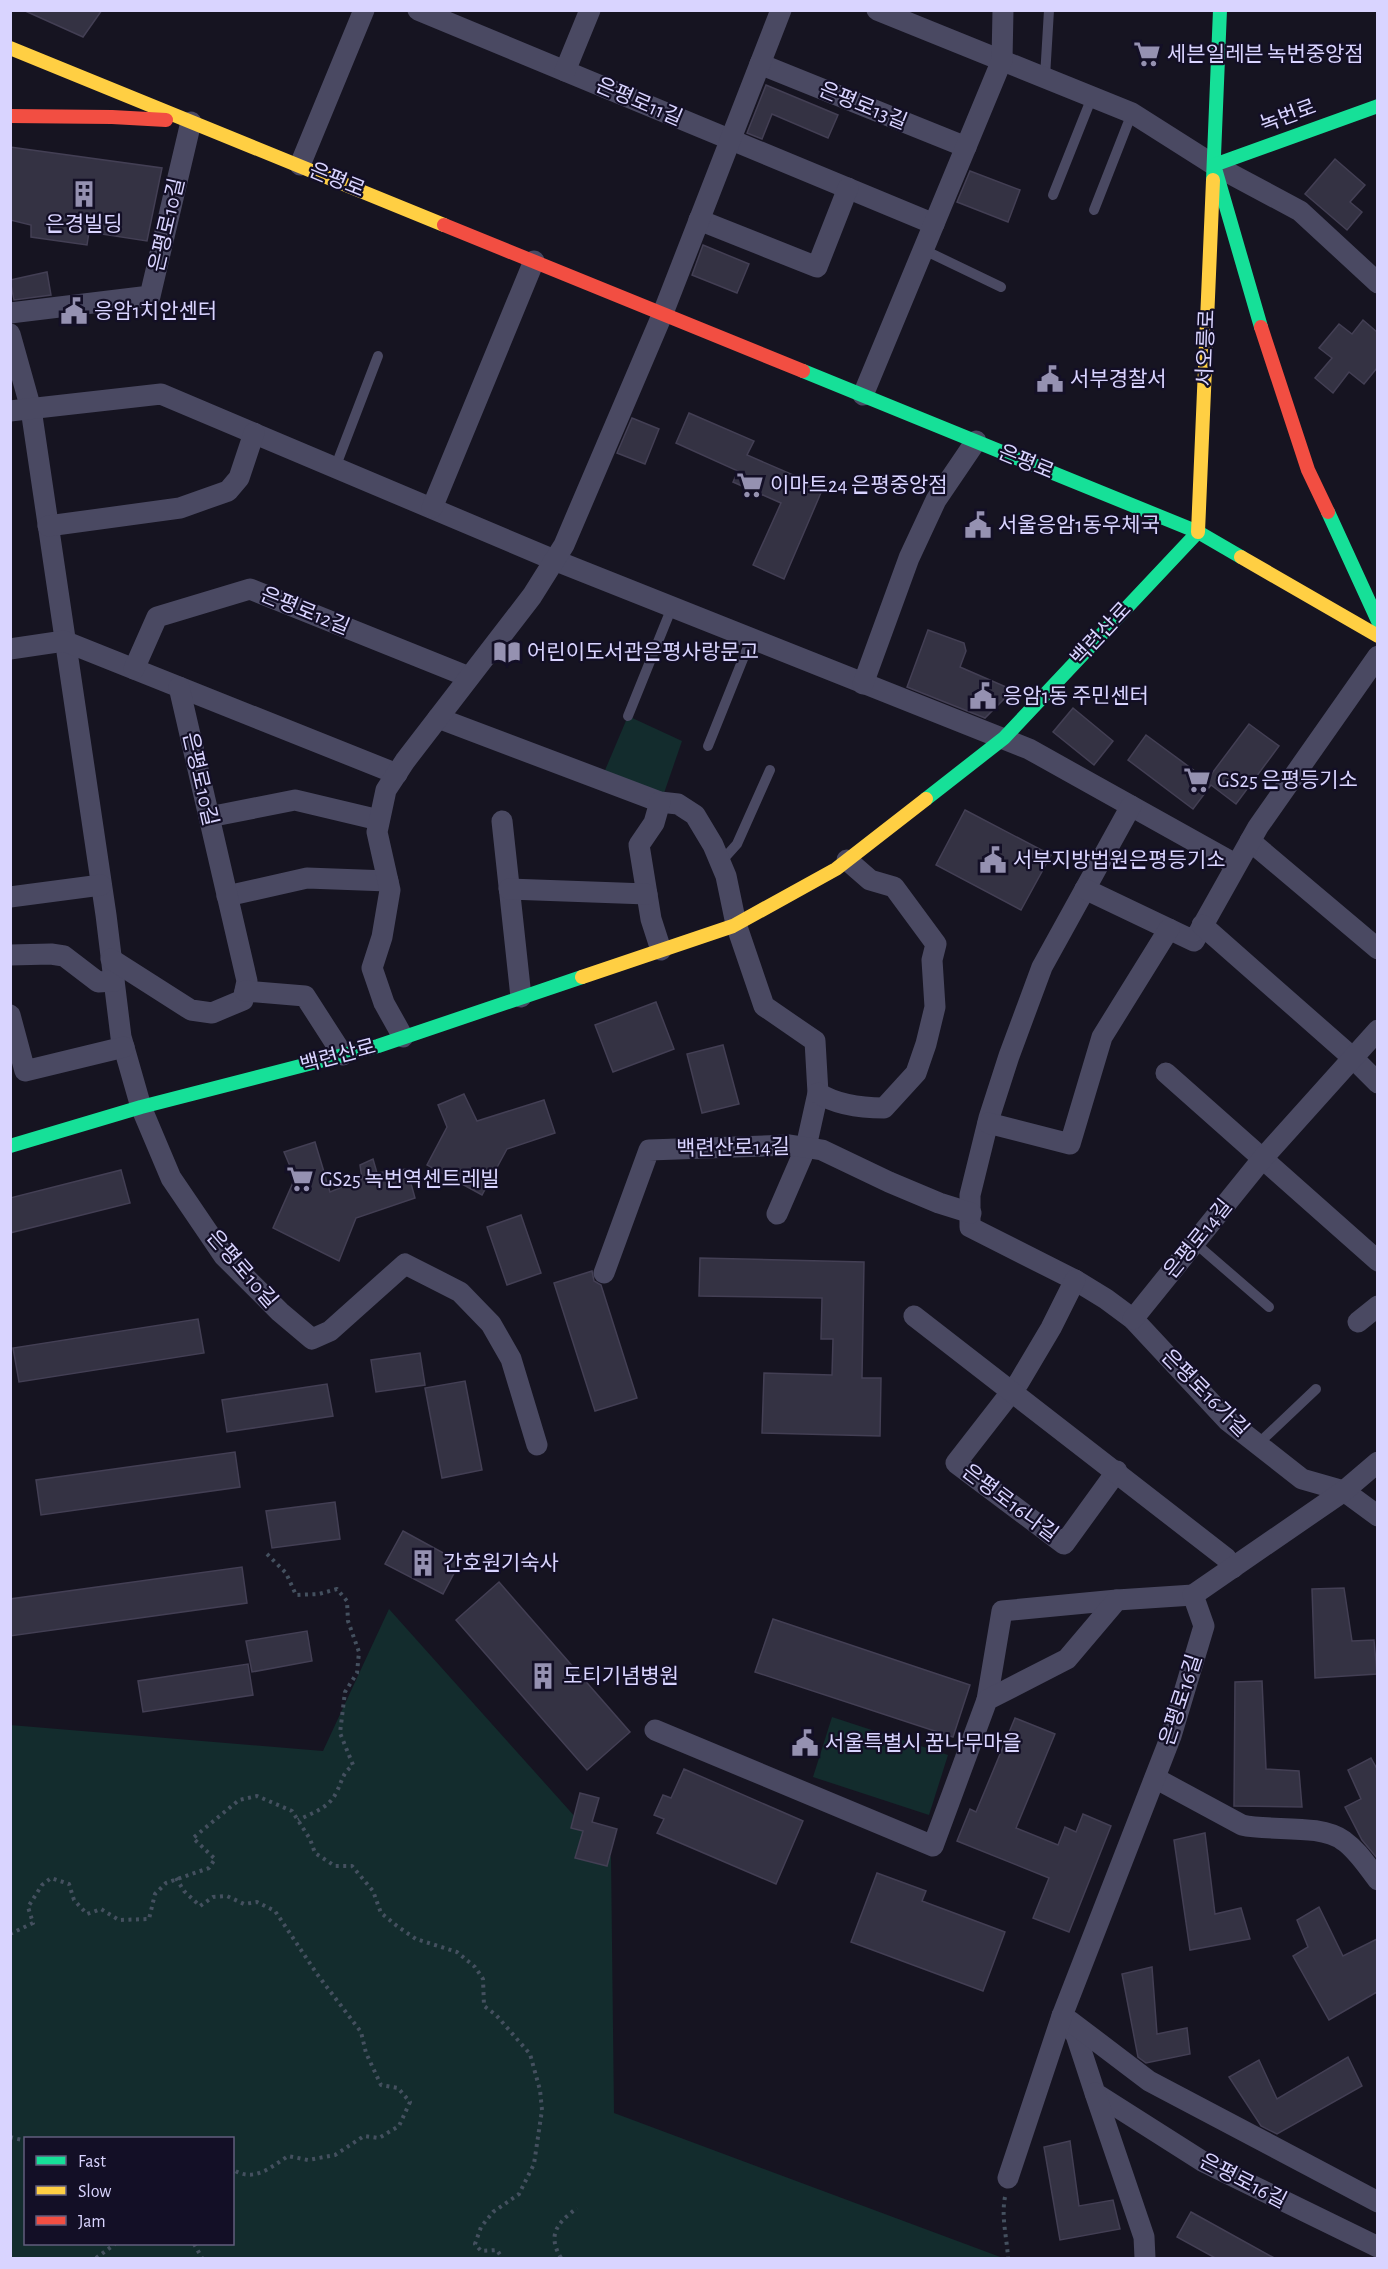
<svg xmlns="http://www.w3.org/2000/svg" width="1388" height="2269" font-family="'Alegreya Sans','Noto Sans KR',sans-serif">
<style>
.green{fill:#132c2d;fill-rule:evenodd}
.building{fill:#343243;stroke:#433f54;stroke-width:1.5}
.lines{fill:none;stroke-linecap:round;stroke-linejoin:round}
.path{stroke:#44505f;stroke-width:4;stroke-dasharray:3 4.5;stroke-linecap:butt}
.lane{stroke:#4a4962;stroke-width:10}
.street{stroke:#4a4962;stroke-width:21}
.fast{stroke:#16e098;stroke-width:14}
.slow{stroke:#ffcf43;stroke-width:14}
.jam{stroke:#f24e42;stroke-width:14}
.labels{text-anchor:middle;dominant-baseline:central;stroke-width:4.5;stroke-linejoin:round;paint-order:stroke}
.poi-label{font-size:21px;fill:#d9d4ff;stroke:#130f26;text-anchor:start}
.street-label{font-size:21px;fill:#d9d4ff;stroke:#130f26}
</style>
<rect width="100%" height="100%" fill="#161421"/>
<g class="green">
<polygon points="628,716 682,741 663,796 603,775"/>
<path d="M389 1609 611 1857 614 2113 1003 2258H11L10 1725 323 1751ZM26 2138H232V2244H26Z"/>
<polygon points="832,1717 948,1755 929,1815 813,1777"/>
</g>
<g class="building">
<polygon points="23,10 102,10 83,37"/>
<polygon points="766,85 838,115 828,138 772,114 762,139 747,133"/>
<polygon points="10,147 162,168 147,241 89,232 87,245 31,237 31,225 10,220"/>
<polygon points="1335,159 1365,185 1350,202 1362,212 1347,230 1305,194"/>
<polygon points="970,171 1020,190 1008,222 957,202"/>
<polygon points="703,245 749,264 737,293 692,275"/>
<polygon points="47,272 51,295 14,300 10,280"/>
<polygon points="1363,320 1377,332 1377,368 1364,384 1349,372 1333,393 1315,378 1332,358 1319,348 1339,324 1352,334"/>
<polygon points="689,413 754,441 747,455 823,488 784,579 753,565 781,503 733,482 738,471 676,443"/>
<polygon points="632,418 659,429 645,464 617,453"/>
<polygon points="928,630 964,643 966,651 960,667 1013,690 985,718 907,687"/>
<polygon points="1073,708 1113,741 1094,765 1053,732"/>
<polygon points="1249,724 1279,746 1236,804 1211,785 1193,809 1128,760 1146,735 1207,780"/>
<polygon points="965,810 1051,855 1021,910 936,865"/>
<polygon points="656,1002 674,1049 613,1072 595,1025"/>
<polygon points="723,1045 739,1104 702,1113 687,1054"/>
<polygon points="464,1094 477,1121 544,1100 555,1133 507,1149 482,1195 427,1165 447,1127 438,1105"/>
<polygon points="315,1142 330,1192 362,1179 360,1165 373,1159 377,1173 407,1169 415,1198 356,1218 339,1261 273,1228 295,1178 284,1152"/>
<polygon points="121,1170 130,1203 10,1233 10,1198"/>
<polygon points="521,1215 541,1273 507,1285 487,1227"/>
<polygon points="700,1258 864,1262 862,1378 881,1378 880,1436 762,1433 764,1373 832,1375 833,1339 821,1339 822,1298 699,1296"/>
<polygon points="592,1271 594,1281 601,1285 637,1398 595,1411 554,1283"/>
<polygon points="198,1319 204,1353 19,1382 13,1348"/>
<polygon points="420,1353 425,1385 376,1392 371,1360"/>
<polygon points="465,1381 482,1470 442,1478 425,1388"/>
<polygon points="327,1384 333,1416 227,1432 222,1400"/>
<polygon points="235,1452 240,1487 41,1515 36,1480"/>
<polygon points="335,1502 340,1539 272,1548 266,1511"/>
<polygon points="403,1531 460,1562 443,1594 385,1564"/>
<polygon points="242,1567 247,1603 10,1636 10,1599"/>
<polygon points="499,1582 630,1732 587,1770 456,1620"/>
<polygon points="1344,1588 1352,1641 1374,1640 1377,1674 1315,1678 1312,1589"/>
<polygon points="773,1619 970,1685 953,1737 755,1672"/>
<polygon points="307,1631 312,1661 252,1672 246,1641"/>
<polygon points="248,1664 253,1695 143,1712 138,1681"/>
<polygon points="1262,1681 1266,1769 1299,1771 1302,1807 1234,1806 1235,1682"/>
<polygon points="1015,1718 1055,1734 1016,1828 1058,1845 1065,1827 1076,1832 1083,1814 1111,1826 1069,1932 1033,1918 1049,1878 957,1841 970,1809 976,1812"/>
<polygon points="1371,1758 1377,1769 1377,1858 1362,1840 1345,1807 1361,1799 1348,1770"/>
<polygon points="684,1769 803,1821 776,1884 657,1833 664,1819 654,1815 663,1795 671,1798"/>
<polygon points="580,1793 599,1798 592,1822 617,1829 607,1866 575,1858 583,1831 571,1828"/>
<polygon points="1205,1833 1215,1914 1241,1908 1250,1939 1190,1950 1174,1840"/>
<polygon points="877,1873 926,1891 922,1901 1005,1932 983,1991 851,1942"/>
<polygon points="1319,1907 1343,1956 1377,1939 1377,1992 1329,2020 1293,1956 1308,1947 1297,1920"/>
<polygon points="1152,1967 1157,2034 1187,2028 1190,2054 1146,2063 1138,2057 1122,1974"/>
<polygon points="1348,2057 1362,2086 1277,2134 1261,2126 1229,2077 1259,2060 1277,2099"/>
<polygon points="1070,2141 1079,2206 1113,2200 1120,2229 1060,2240 1044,2147"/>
<polygon points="1191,2212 1276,2259 1217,2259 1177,2237"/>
</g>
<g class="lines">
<g class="path">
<path d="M267 1554 286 1573 296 1595 319 1594 337 1589 347 1601 348 1621 359 1652 357 1673 345 1692 340 1733 353 1765C341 1775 343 1780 336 1793 329 1808 312 1813 298 1820"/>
<path d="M176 1878 184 1891 200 1906 213 1897 227 1896 244 1904 257 1902 275 1911 317 1974 361 2032 366 2053 381 2085 398 2088 410 2102 399 2126 379 2138 364 2136 335 2155 308 2160 288 2156C270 2168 253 2183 232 2169"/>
<polyline points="10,1934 33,1923 28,1907 42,1885 51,1878 69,1884 74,1900 87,1914 101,1909 119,1920 149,1919 155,1894 166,1883 209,1868 215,1859 193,1838 239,1800 257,1796 292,1811 310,1839 315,1853 335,1866 352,1866 373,1891 381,1913 397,1926 416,1939 457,1952 475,1967 483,1979 484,2006 496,2015 530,2054 540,2090 542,2110 534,2164 519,2194 493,2212 481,2227 475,2244 481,2251 497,2250 502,2258"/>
<polyline points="10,2137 26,2141"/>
<path d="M1005 2197C1001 2217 1007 2238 1008 2258"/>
<polyline points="194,2244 202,2258"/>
<polyline points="96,2258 115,2244"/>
<path d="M561 2258C547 2235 557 2223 577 2208"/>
</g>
<g class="lane">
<polyline points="1045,77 1049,10"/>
<polyline points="1053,195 1092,97"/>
<polyline points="1094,210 1132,113"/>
<polyline points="924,250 1001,287"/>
<polyline points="335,468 378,356"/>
<polyline points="628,716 672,607"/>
<polyline points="708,746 751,639"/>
<polyline points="720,863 737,844 770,770"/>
<polyline points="1195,1243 1269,1307"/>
<polyline points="1258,1444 1316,1389"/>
</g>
<g class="street">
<polyline points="418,10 934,224"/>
<polyline points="877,10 1132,113 1214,165 1300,211 1378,283"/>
<polyline points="760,64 966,147"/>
<polyline points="565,71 590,10"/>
<polyline points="300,165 364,10"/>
<polyline points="699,220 817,267 848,188"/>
<polyline points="10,313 150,296 191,122"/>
<polyline points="10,334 31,409 106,915 121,1037 141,1107 171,1178 224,1256 280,1312 312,1339 330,1331 405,1264 460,1292 491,1324 511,1359 537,1445"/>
<polyline points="863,395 1002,60 1003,10"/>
<polyline points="10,411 161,394 554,560 1029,749 1235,864"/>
<polyline points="432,508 534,261"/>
<polyline points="48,526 180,508 228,491 239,478 254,433"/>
<polyline points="10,649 64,641 397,774"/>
<polyline points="134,669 157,617 250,589 469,677"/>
<polyline points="863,684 909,558 936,500 976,441"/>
<polyline points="438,718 660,802 678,804 695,815 713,845 726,876 736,924 764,1006 815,1041 818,1093 806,1147 777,1214"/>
<polyline points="660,802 654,823 639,845 651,919 661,950"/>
<polyline points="1131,806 1042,967 1009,1056 989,1118 970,1195 970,1227 1075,1280 1106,1299 1133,1319 1228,1421 1302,1479 1344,1491 1378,1516"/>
<polyline points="209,817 295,800 379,820"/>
<polyline points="502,821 521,997"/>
<polyline points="1250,841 1378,949"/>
<polyline points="509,889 647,894"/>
<polyline points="1085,889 1194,941 1258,827 1378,656"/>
<polyline points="227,896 307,878 388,881"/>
<polyline points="10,897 101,885"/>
<polyline points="1202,925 1353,1058 1378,1083"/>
<polyline points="10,955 51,954 64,956 98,982 114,981"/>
<polyline points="111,959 191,1010 212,1013 243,1000 247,981 179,687"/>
<polyline points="245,991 305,996 343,1055"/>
<polyline points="10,1015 25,1071 124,1047"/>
<polyline points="403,1037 384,1003 372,968 382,937 390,890 377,832 386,790 405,761 532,596 564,545 663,313 781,10"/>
<polyline points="1166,1073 1378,1261"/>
<path d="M818 1093C837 1105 862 1108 884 1108L916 1073 926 1044 935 1007 932 960 936 944 894 887 870 880 847 860"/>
<polyline points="988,1123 1070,1144 1102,1037 1169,929"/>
<polyline points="604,1273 649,1150 790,1145 822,1150 889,1182 939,1203 971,1213"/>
<polyline points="1075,1280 1051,1328 1019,1382 956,1463 1064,1544 1117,1471"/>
<polyline points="914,1316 1226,1558 1233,1568"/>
<polyline points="1133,1319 1263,1158 1378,1030"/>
<polyline points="1358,1322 1378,1306"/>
<polyline points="987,1700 1002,1611 1117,1600"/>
<polyline points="655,1730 933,1846 987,1700 1067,1659 1117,1600 1193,1595"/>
<path d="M1155 1778 1242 1825C1271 1832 1320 1823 1344 1841 1358 1851 1367 1866 1378 1880"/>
<polyline points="1062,2016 1076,2035 1095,2093 1202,2161 1378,2247"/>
<polyline points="1070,2021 1149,2081 1378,2202"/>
<polyline points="1095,2093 1144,2237 1145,2258"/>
<polyline points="1008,2178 1062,2016 1171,1736 1204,1626 1193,1595 1344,1491 1378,1462"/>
</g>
<g class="fast">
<polyline points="1213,180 1220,10"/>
<polyline points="1261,327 1214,165 1378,106"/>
<polyline points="803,371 1198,532 1241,557"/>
<polyline points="1328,512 1378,621"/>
<polyline points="926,799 1004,738 1198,532"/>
<polyline points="10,1146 141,1107 378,1046 582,977"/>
</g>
<g class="slow">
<polyline points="10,48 444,225"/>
<polyline points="1198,532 1213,180"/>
<polyline points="1241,557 1378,636"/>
<polyline points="582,977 733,926 836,869 926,799"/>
</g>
<g class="jam">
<polyline points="10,116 112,117 166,120"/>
<polyline points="444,225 803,371"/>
<polyline points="1261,327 1308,470 1328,512"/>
</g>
</g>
<defs>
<symbol id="supermarket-bare" viewBox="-9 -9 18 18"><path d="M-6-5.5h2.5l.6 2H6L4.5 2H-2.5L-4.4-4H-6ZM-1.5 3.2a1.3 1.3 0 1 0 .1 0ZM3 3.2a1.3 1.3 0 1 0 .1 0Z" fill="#9591b1" stroke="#130f26" stroke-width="2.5" paint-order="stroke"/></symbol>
<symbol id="building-bare" viewBox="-9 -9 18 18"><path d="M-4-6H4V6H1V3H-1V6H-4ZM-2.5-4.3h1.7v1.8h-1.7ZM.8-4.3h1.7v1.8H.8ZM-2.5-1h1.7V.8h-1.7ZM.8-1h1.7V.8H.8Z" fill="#9591b1" stroke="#130f26" stroke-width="2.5" paint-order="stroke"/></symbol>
<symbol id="civic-bare" viewBox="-9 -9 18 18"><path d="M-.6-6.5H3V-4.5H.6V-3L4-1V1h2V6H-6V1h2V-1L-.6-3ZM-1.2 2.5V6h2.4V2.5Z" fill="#9591b1" stroke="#130f26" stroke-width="2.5" paint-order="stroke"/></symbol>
<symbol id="library-bare" viewBox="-9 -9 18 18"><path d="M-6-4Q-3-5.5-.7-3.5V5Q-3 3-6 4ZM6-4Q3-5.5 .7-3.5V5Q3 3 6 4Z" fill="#9591b1" stroke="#130f26" stroke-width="2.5" paint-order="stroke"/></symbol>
</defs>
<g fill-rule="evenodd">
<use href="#supermarket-bare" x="1128" y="35" width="38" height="38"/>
<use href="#building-bare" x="65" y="175" width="38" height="38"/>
<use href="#civic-bare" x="55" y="292" width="38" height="38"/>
<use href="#civic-bare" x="1031" y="360" width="38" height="38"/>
<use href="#supermarket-bare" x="731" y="466" width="38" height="38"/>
<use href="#civic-bare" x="959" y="506" width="38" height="38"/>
<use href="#library-bare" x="488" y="633" width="38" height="38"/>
<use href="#civic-bare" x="964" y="677" width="38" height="38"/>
<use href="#supermarket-bare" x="1178" y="761" width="38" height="38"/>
<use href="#civic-bare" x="974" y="841" width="38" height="38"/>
<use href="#supermarket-bare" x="281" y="1160" width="38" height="38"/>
<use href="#building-bare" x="404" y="1544" width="38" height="38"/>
<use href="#building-bare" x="524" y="1657" width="38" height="38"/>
<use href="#civic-bare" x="786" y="1724" width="38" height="38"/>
</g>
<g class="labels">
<g class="poi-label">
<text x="1167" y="54">세븐일레븐 녹번중앙점</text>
<text x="84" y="224" text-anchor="middle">은경빌딩</text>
<text x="94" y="311">응암1치안센터</text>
<text x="1070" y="379">서부경찰서</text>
<text x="770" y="485">이마트24 은평중앙점</text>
<text x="998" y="525">서울응암1동우체국</text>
<text x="527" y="652">어린이도서관은평사랑문고</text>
<text x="1003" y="696">응암1동 주민센터</text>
<text x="1217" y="780">GS25 은평등기소</text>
<text x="1013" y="860">서부지방법원은평등기소</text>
<text x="320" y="1179">GS25 녹번역센트레빌</text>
<text x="443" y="1563">간호원기숙사</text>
<text x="563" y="1676">도티기념병원</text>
<text x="825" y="1743">서울특별시 꿈나무마을</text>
</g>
<g class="street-label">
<text transform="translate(639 102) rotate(23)">은평로11길</text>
<text transform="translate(863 106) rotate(22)">은평로13길</text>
<text transform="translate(1288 116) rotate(-20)">녹번로</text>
<text transform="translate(337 180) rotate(22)">은평로</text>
<text transform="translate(167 225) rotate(-77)">은평로10길</text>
<text transform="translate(1206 348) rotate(-88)">서오릉로</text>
<text transform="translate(1026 462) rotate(22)">은평로</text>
<text transform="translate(305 611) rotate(22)">은평로12길</text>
<text transform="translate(1101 634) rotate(-47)">백련산로</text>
<text transform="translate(200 779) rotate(77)">은평로10길</text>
<text transform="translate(338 1056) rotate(-15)">백련산로</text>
<text transform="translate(733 1148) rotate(-1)">백련산로14길</text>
<text transform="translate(1198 1239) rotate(-51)">은평로14길</text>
<text transform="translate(242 1269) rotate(49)">은평로10길</text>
<text transform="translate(1205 1393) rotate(45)">은평로16가길</text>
<text transform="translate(1010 1503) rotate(37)">은평로16나길</text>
<text transform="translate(1181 1700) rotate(-72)">은평로16길</text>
<text transform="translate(1243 2181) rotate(27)">은평로16길</text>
</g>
</g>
<rect width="1388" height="2269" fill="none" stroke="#d9d4ff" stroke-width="24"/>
<rect x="24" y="2137" width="210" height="108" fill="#130f26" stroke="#625e7d" stroke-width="1.5"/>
<rect x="36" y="2156" width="30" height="9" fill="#16e098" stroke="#625e7d" stroke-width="1.5"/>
<text x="78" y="2167" font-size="18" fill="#d9d4ff">Fast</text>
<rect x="36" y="2186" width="30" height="9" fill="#ffcf43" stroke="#625e7d" stroke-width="1.5"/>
<text x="78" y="2197" font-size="18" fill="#d9d4ff">Slow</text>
<rect x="36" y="2216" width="30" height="9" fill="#f24e42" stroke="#625e7d" stroke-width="1.5"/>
<text x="78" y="2227" font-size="18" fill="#d9d4ff">Jam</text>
</svg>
